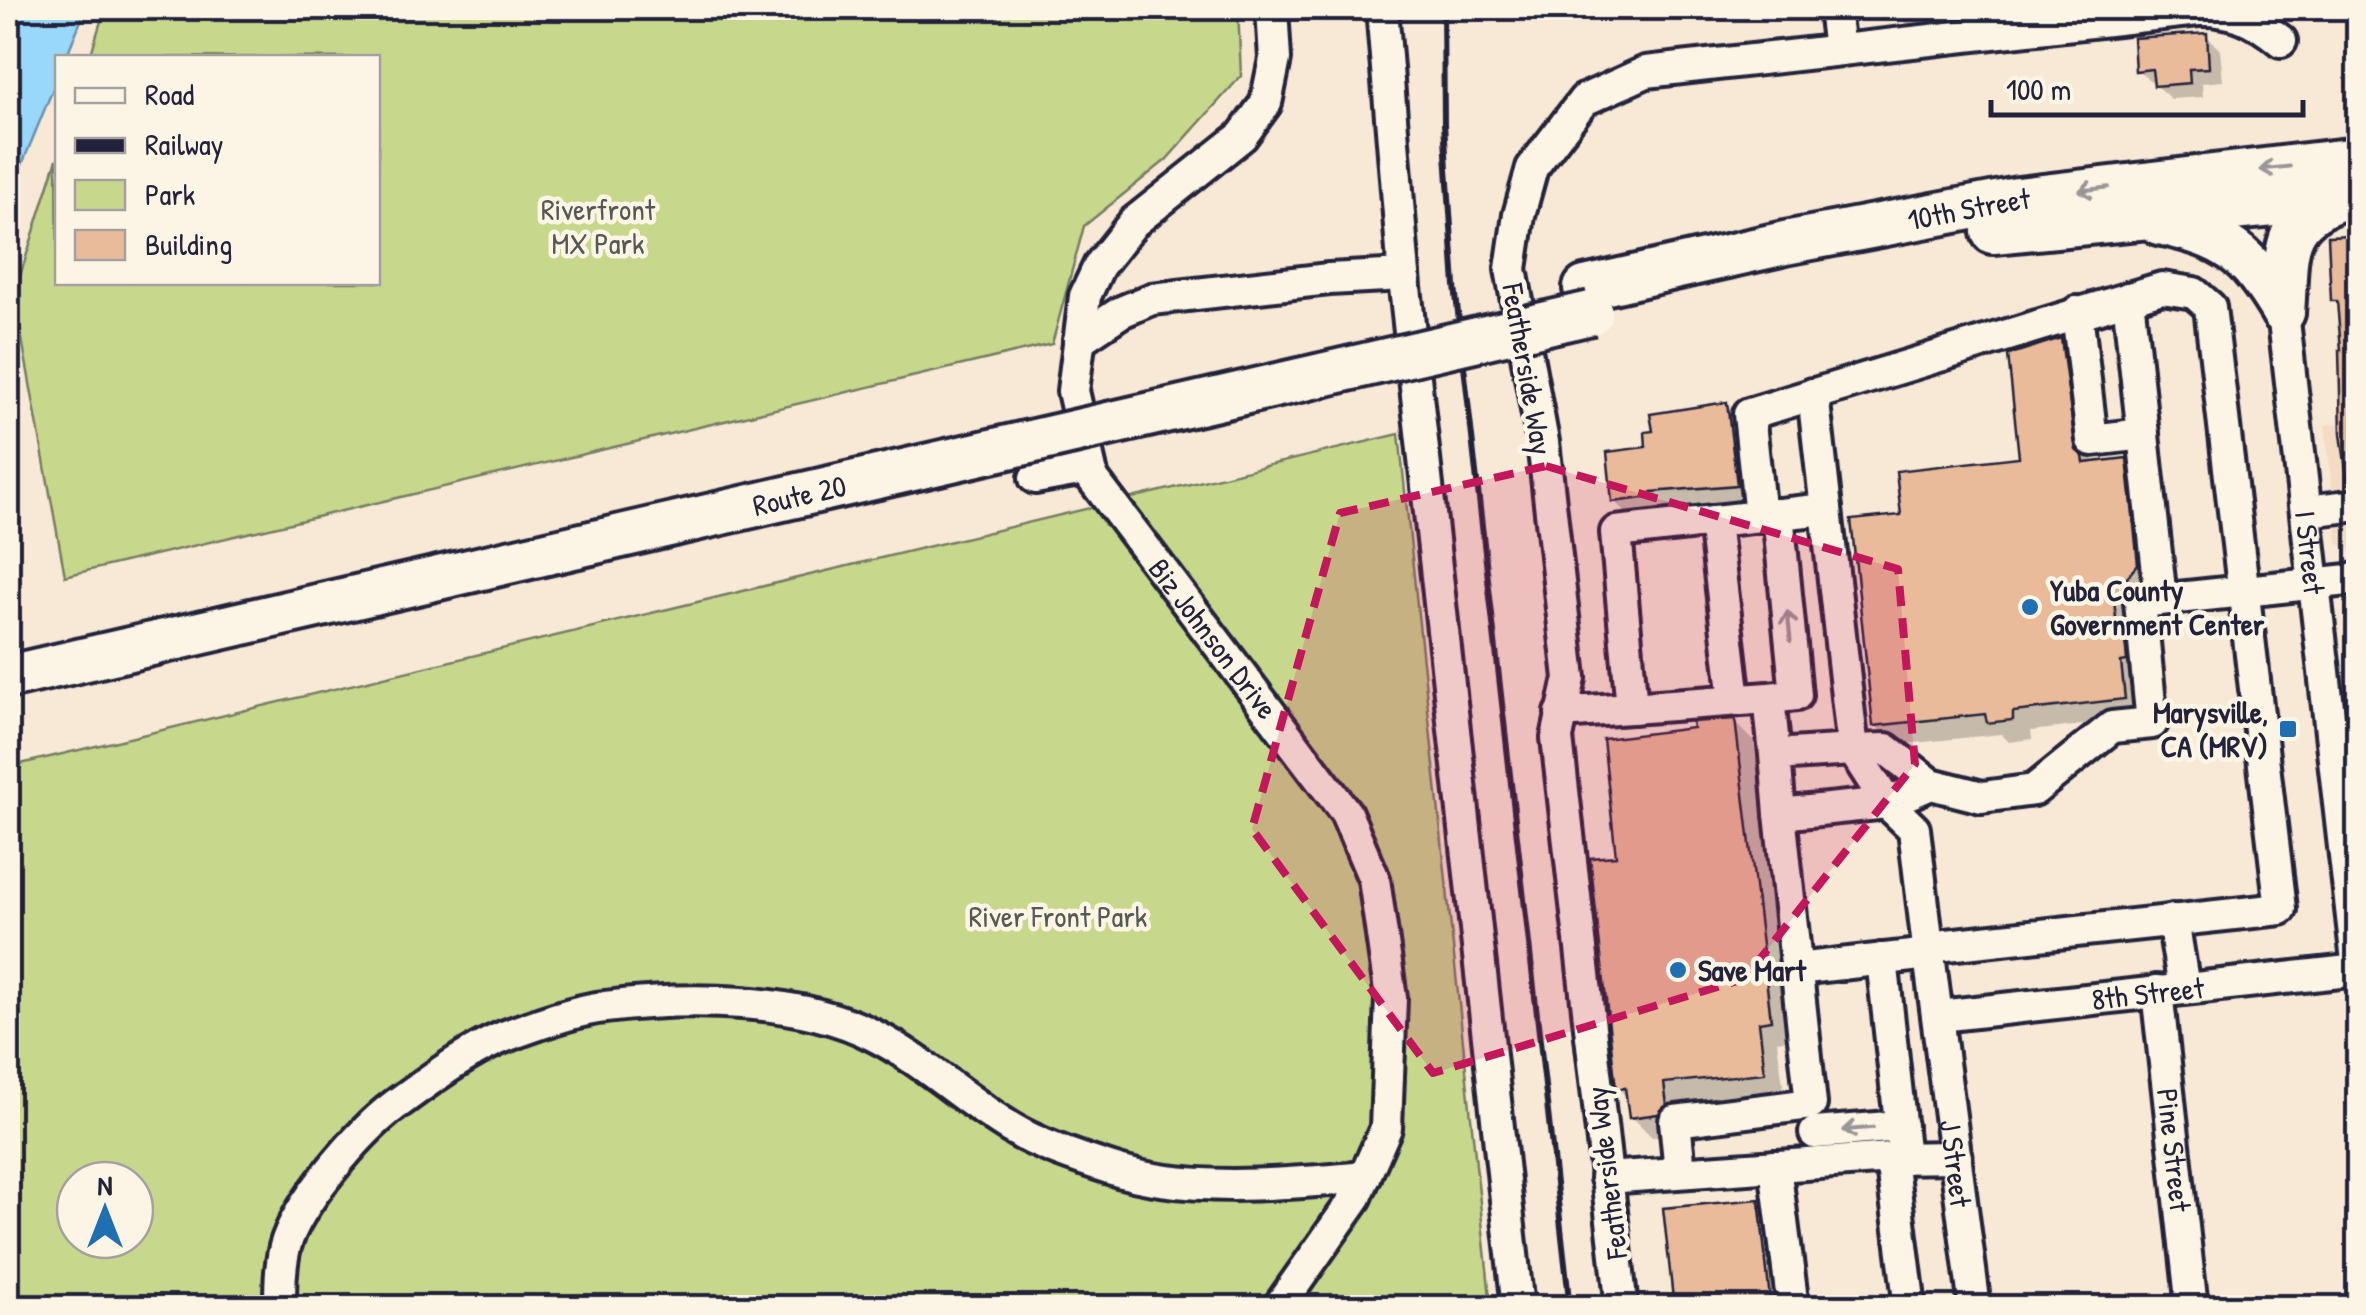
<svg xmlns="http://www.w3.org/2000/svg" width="2366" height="1315" font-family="'Patrick Hand',sans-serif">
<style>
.built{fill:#f4dbc4}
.green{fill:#c7d88c;stroke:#747d64;stroke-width:2.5;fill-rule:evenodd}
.water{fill:#99d8fa;stroke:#698fae;stroke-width:2.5}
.shadow{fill:#0003}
.building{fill:#eabb9a;stroke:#22223b;stroke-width:2.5}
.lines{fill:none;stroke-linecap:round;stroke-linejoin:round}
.minor-casing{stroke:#22223b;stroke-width:38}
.highway-casing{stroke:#22223b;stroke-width:50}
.minor{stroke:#fcf5e5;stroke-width:30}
.highway{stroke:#fcf5e5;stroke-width:42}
.rail{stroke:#22223b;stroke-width:6}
.highway-bridge-casing{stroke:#22223b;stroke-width:50;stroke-linecap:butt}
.highway-bridge{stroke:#fcf5e5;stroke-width:42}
.oneway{stroke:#9a9698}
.marked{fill:#c2185b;fill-opacity:0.2;stroke:#c2185b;stroke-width:8;stroke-dasharray:20 12;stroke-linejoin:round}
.poi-dot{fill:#1f6fb2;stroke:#fcf5e5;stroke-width:4}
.labels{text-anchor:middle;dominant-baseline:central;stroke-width:9;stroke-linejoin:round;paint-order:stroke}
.park-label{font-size:30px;fill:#545953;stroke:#fcf5e5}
.street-label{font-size:30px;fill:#22223b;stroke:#fcf5e5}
.poi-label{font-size:30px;font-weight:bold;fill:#22223b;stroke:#fcf5e5;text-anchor:start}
</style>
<rect width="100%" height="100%" fill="#f8e9d6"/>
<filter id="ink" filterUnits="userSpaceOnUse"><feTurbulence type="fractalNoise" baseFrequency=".01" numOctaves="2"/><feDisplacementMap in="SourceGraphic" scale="20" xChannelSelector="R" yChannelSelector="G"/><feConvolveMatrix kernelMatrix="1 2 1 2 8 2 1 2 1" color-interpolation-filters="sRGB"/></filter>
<g filter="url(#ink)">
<polygon class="built" points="2358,421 2358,551 2354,552 2338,543 2325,425"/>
<g class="green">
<polygon points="105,8 1238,8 1241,76 1166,160 1084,226 1052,344 65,576 14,295 57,159 58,282 378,282 378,58 90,57"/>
<path d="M1399 434 1491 1307H8V767ZM75 1180H135V1240H75Z"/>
</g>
<polygon class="water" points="8,8 86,8 66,57 58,58 57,79 8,199"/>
<g class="shadow">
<polygon points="1628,8 1648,8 1648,10 1633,12"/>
<polygon points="1893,8 1948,8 1949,19 1907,24"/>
<polygon points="2206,35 2220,50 2223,81 2202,83 2203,97 2171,99 2138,70"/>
<polygon points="2358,236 2358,485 2349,476 2340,307 2333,300 2330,239"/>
<polygon points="2060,341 2080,361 2094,464 2126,461 2146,481 2143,718 2031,731 2032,739 2009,742 2001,734 1895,745 1875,725 1903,517 2022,459"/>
<polygon points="1726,405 1746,425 1755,504 1671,511 1670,516 1634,521 1614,501 1649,450 1656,433"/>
<polygon points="1734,722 1754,742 1790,1039 1777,1041 1784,1092 1683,1102 1686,1125 1678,1133 1652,1137 1632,1117 1629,1099 1618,1088 1619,858"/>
<polygon points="1758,1201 1778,1221 1788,1308 1677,1308"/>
</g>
<g class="building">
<polygon points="2207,33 2209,68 2189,69 2190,83 2154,86 2152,69 2135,71 2133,38"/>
<polygon points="2352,235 2356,305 2358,304 2358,484 2348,484 2341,434 2339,350 2341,350 2337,301 2331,301 2328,236"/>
<polygon points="2061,338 2076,450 2083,456 2084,463 2127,458 2138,564 2127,577 2112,580 2117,628 2124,627 2127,661 2121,662 2125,699 2013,712 2013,720 1987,723 1985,714 1873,726 1851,520 1901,515 1896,471 2019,457 2008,355"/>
<polygon points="1727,402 1737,485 1652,492 1651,497 1612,502 1607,452 1646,447 1645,432 1653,431 1650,414"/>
<polygon points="1735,719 1771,1020 1759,1022 1765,1073 1664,1083 1667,1105 1658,1114 1629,1118 1625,1088 1616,1089 1590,858 1616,856 1603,739 1693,728 1692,722"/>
<polygon points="1759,1199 1771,1308 1674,1308 1663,1208"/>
</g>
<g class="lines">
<defs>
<g id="minor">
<path id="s1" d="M1272 8 1275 59 1266 103 1242 136 1134 222 1099 266 1085 296 1073 391 1093 479 1346 813 1374 879 1391 998 1386 1128 1356 1197 1278 1308"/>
<polyline points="1382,8 1405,287 1518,1308"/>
<polyline points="1834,8 1839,50"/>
<polyline points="2128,298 2161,599"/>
<polyline points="2077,312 2092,440 2143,434"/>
<path id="s2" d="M2283 312 2358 970"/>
<polyline points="1079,340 1121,312 1152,299 1329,279 1404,275"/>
<polyline points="1813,394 1826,509"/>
<polyline points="1035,478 1090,468"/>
<polyline points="2307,511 2358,505"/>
<polyline points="1714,521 1735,700"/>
<polyline points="1769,698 1796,695 1778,514"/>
<polyline points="1632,708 1616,532 1760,516"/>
<polyline points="1561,713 1769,698 1775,755 1853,750 1826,509 1760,516 1749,414 2162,288 2194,293 2210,307 2281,909 1928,947 1914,829 1887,803 1780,814 1775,755"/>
<polygon points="1886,749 1931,784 1887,803 1853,750"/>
<polyline points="1931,784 1982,797 2034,790 2112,727 2152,723 2140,602 2358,579"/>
<polyline points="2173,920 2184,988"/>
<path id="s3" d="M1928 947 1975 1308"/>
<polyline points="1882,959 1904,1158"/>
<polyline points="1797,969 1929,954"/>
<path id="s4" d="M2157 991 2192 1308"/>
<path id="s5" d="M1939 1016 2358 970"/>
<polyline points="1815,1133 1901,1126"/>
<polyline points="1891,1158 1910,1308"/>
<polyline points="1775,1166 1793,1308"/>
<polyline points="1680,1171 1675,1121 1811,1104 1780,814"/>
<polyline points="1606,1178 1891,1158 1956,1157"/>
<path d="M280 1308C280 1288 280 1267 285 1247 296 1205 360 1131 395 1105 428 1081 472 1048 511 1034 535 1025 581 1009 605 1007 687 997 799 997 873 1035 923 1060 963 1099 1011 1128 1039 1145 1078 1158 1109 1168 1185 1194 1286 1184 1365 1177"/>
<path d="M1622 1308 1557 738 1570 678 1543 442 1511 269 1519 215 1532 168 1584 100 1646 72 2198 10C2233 9 2254 19 2281 41"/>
</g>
<g id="highway">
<path d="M2160 223C2228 238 2247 252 2283 312"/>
<polyline points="1993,232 2358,197"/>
<path id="s6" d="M1585 288 1785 243 2018 199 2358 159"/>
<path d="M2283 312C2288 259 2277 223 2334 201"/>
</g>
</defs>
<use href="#minor" class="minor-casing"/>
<use href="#highway" class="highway-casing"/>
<use href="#minor" class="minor"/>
<use href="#highway" class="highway"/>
<polyline class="rail" points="1443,8 1444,124 1455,286 1570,1308"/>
<defs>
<g id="highway-bridge">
<path id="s7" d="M8 677 1591 313"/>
</g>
</defs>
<use href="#highway-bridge" class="highway-bridge-casing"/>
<use href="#highway-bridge" class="highway-bridge"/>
</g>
<defs><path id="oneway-shaft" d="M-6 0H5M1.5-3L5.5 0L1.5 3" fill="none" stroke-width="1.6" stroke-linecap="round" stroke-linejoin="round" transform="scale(2.5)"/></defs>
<g class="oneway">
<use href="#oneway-shaft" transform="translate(2275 168) rotate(174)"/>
<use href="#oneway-shaft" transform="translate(2094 189) rotate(173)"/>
<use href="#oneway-shaft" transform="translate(1789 626) rotate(-96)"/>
<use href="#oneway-shaft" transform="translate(1858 1129) rotate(175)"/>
</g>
</g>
<path class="marked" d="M1546 466 1898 569 1915 764 1744 979 1433 1073 1252 829 1340 513Z"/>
<g class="poi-dot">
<circle cx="2030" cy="607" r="10"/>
<rect x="2278" y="719" width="20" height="20" rx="5"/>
<circle cx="1678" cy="970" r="10"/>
</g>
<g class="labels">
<g class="park-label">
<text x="598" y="209">Riverfront<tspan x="598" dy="34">MX Park</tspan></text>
<text x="1058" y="916">River Front Park</text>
</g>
<g class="street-label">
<text stroke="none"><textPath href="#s6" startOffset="392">10th Street</textPath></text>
<text transform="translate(1528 369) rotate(80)">Featherside Way</text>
<text stroke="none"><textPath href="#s7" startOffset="812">Route 20</textPath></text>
<text stroke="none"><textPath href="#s2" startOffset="242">I Street</textPath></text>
<text stroke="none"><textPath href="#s1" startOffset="750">Biz Johnson Drive</textPath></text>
<text stroke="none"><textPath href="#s5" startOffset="210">8th Street</textPath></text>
<text stroke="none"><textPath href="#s4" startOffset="160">Pine Street</textPath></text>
<text stroke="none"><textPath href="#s3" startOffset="218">J Street</textPath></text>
<text transform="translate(1606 1173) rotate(-97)">Featherside Way</text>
</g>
<g class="poi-label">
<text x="2050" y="590">Yuba County<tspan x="2050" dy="34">Government Center</tspan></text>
<text x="2268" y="712" text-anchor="end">Marysville,<tspan x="2268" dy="34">CA (MRV)</tspan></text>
<text x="1698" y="970">Save Mart</text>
</g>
</g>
<rect width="2366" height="1315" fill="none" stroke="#fcf5e5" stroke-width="40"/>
<rect x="20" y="20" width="2326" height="1275" fill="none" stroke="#22223b" stroke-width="4" filter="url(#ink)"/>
<rect x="55" y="55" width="325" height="230" fill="#fcf5e5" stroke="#a5a1a1" stroke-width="2.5"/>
<rect x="75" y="88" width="50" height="15" fill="#fcf5e5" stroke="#a5a1a1" stroke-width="2.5"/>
<text x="145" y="105" font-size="30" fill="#22223b">Road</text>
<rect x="75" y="138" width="50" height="15" fill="#22223b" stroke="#a5a1a1" stroke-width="2.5"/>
<text x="145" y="155" font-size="30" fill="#22223b">Railway</text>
<rect x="75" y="180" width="50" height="30" fill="#c7d88c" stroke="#a5a1a1" stroke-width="2.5"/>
<text x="145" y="205" font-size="30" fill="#22223b">Park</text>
<rect x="75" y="230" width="50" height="30" fill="#eabb9a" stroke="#a5a1a1" stroke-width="2.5"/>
<text x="145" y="255" font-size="30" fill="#22223b">Building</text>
<g transform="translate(105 1210)"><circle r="48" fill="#fcf5e5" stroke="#a5a1a1" stroke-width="2.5"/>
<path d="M0-8L18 38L0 25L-18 38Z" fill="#1f6fb2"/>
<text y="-15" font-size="28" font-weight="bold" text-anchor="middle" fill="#22223b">N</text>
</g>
<path d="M1991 100v15h312v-15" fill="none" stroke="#22223b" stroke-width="5"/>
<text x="2006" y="100" font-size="30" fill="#22223b" stroke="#fcf5e5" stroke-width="8" paint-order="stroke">100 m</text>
</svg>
